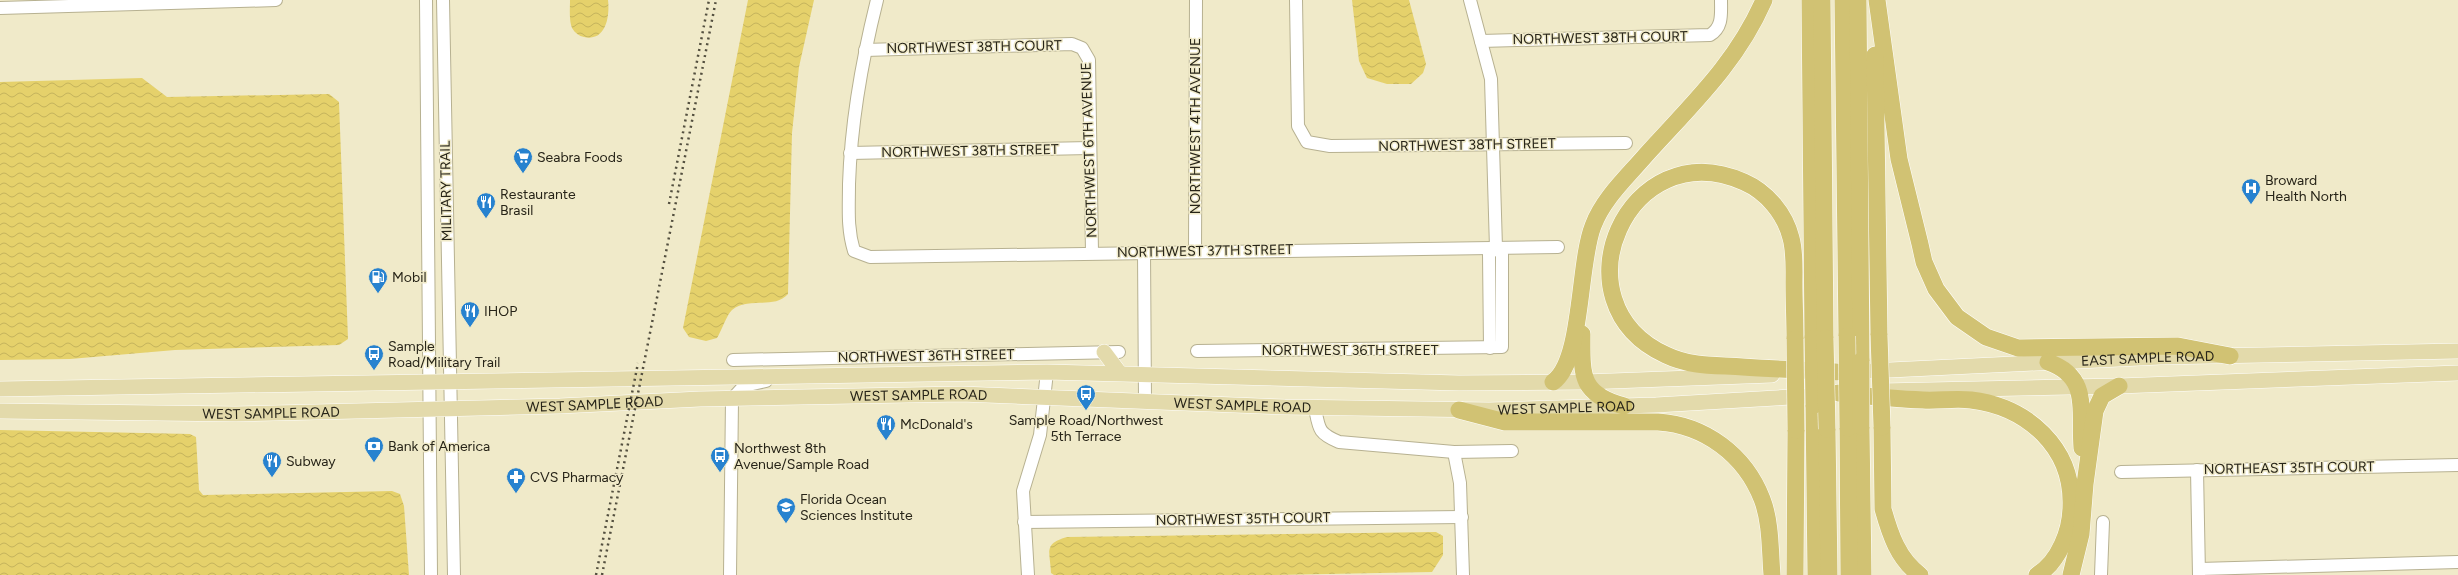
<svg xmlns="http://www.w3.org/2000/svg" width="2458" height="575" font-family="Figtree,sans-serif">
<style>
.water{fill:url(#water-waves)}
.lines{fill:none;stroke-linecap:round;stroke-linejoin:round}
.minor-casing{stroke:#b7b191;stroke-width:14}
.major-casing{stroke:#fff;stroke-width:16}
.highway-casing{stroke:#fff;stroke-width:18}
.minor{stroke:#fff;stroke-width:12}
.major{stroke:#e3daab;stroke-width:15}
.highway{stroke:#d1c273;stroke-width:17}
.rail{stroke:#534f3f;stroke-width:2.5;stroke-dasharray:2 4;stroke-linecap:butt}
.highway-bridge-casing{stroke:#fff;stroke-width:18;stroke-linecap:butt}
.highway-bridge{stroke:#d1c273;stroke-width:17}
.labels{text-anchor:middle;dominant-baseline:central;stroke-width:3;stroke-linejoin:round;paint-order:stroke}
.street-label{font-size:14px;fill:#272418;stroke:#f0eac9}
.poi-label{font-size:14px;fill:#272418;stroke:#f0eac9;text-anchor:start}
</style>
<defs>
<pattern id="water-waves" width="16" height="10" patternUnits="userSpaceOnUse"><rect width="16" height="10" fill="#e5d16b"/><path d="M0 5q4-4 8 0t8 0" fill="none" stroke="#c4b35c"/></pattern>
</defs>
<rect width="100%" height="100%" fill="#f0eac9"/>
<g class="water">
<path d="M570 0H608C610 16 606 42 584 37 579 36 575 33 572 28 569 21 570 8 570 0Z"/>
<path d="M748 0H814L799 67 792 133 788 294C774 310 748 296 732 310 726 316 722 330 717 338L706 341 689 337 683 328Z"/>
<polygon points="1352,0 1409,0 1426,64 1423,73 1411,84 1387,84 1367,78 1359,61"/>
<polygon points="142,78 167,97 329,94 339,102 348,339 339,345 175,350 70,359 0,360 0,82"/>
<polygon points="0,430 190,434 196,437 199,490 203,495 392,491 400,494 404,506 409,575 0,575"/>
<path d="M1436 532 1443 536V555L1432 572 1274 575H1054L1051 573C1050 551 1043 544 1067 537Z"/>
</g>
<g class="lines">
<defs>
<g id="minor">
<polyline points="426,0 431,575"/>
<polyline points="443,0 454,575"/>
<path d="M877 0C862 60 851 122 849 184 849 208 847 228 854 251L870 257 1558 247"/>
<polyline points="1296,0 1298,126 1307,142 1330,146 1626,143"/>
<polyline points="0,8 276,0"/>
<path d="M1481 41 1710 35C1723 27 1721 14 1721 0"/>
<polyline points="865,50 1072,44 1082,48 1089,60 1092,253"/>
<polyline points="850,153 1090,148"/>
<polyline points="1195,251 1196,0"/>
<polyline points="1144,252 1145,401"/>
<polyline points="1490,348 1489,254 1496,248"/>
<polyline points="1197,351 1502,347 1502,254 1496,248 1491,79 1470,0"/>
<polyline points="733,360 1119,352"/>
<path d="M1315 408C1319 429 1318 433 1339 442L1454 452 1512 451"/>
<polyline points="1454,452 1460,483 1463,575"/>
<polyline points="2197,470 2199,575"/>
<polyline points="2121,472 2458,465"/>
<polyline points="1024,522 1462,517"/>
<polyline points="2199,569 2458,562"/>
<polyline points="730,575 732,399 744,386 766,381"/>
<polyline points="1028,575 1023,491 1040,435 1047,372"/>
<polyline points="2101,575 2103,522"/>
</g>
<g id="major">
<polyline points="1104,352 1119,372"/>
<path id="s1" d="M1849 372 2160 357 2458 351"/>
<polyline points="0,389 1047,372 1459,383 1585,382 1772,375"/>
<polyline points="1882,391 2119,386 2458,373"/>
<path id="s2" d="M0 411 236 414 560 406 700 399 961 394 1285 407 1489 410 1656 405 1826 395"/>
</g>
<g id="highway">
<polyline points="1810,0 1813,338"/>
<polyline points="1822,0 1825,338"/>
<polyline points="1843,0 1847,336"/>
<polyline points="1858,0 1861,361"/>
<polyline points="1877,0 1899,159 1920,244 1924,262 1936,289 1957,317 1986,337 2018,348 2178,346 2230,356"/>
<polyline points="1875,55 1879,335"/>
<path d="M1582 334C1582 374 1579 394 1624 406"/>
<path d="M1795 339C1795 320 1794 302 1794 283 1794 268 1795 253 1791 238 1785 214 1767 192 1744 182 1628 130 1552 303 1666 355 1691 367 1716 365 1743 367 1774 369 1806 370 1837 372"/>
<path d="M2048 362C2091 377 2079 411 2082 448"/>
<path d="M1553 382C1583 361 1578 264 1593 226 1603 199 1626 178 1645 156 1691 105 1736 64 1764 0"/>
<path d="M1838 393C1866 396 1895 399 1923 400 1939 401 1955 398 1971 400 2028 407 2073 448 2071 506 2071 530 2059 562 2037 575"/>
<polyline points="1814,405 1816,575"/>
<path d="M1459 410 1505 422H1658C1705 425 1745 455 1762 499 1771 522 1770 551 1772 575"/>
<polyline points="1861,427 1863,575"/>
<path d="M1882 427 1883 509C1890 534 1898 559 1920 575"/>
<polyline points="1848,428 1849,575"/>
<polyline points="1827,429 1829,575"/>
<polyline points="1795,575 1796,430"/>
<polyline points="2071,575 2081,534 2085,484 2095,411 2102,396 2119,386"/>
</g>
</defs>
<use href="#minor" class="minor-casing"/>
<use href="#major" class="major-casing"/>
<use href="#highway" class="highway-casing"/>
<use href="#minor" class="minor"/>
<use href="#major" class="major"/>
<use href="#highway" class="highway"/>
<g class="rail">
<polyline points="669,204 709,0"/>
<polyline points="596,575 638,363"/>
<polyline points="602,575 716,0"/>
</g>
<defs>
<g id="highway-bridge">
<polyline points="1879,335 1882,427"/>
<polyline points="1847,336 1848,428"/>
<polyline points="1813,338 1814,405"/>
<polyline points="1825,338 1827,429"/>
<polyline points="1795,339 1796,430"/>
<polyline points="1861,361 1861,427"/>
</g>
</defs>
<use href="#highway-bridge" class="highway-bridge-casing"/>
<use href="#highway-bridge" class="highway-bridge"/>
</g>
<defs>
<symbol id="supermarket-pin" viewBox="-11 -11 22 30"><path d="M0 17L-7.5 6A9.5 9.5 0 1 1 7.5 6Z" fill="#2782cf" stroke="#f0eac9"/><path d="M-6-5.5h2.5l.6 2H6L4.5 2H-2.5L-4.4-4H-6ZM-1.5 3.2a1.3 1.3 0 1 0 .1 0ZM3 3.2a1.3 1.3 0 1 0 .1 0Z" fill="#fff"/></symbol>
<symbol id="hospital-pin" viewBox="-11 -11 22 30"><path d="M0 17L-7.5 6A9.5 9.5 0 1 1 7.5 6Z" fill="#2782cf" stroke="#f0eac9"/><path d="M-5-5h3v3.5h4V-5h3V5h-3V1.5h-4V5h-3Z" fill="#fff"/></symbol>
<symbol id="restaurant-pin" viewBox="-11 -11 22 30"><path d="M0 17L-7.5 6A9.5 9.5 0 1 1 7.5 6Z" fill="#2782cf" stroke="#f0eac9"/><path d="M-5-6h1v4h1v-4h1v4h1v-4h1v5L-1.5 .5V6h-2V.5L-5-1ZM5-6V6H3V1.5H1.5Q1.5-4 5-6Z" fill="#fff"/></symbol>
<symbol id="fuel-pin" viewBox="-11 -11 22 30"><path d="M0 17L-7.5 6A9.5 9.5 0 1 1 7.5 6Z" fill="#2782cf" stroke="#f0eac9"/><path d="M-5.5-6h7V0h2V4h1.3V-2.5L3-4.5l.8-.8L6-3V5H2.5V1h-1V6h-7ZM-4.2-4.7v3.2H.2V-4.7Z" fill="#fff"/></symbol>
<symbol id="bus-pin" viewBox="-11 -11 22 30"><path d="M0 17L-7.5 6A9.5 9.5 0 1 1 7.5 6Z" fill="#2782cf" stroke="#f0eac9"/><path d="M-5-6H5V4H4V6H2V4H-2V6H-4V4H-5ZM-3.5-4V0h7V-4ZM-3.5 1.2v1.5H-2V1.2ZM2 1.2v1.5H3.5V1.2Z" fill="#fff"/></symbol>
<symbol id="bank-pin" viewBox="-11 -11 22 30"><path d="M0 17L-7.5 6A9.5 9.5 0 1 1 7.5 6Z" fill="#2782cf" stroke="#f0eac9"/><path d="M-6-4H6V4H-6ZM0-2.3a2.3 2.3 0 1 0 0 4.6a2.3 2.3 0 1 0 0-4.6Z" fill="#fff"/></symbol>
<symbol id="pharmacy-pin" viewBox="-11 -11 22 30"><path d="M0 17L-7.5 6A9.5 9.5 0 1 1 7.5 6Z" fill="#2782cf" stroke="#f0eac9"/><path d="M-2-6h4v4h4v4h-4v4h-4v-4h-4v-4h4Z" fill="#fff"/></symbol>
<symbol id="school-pin" viewBox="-11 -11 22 30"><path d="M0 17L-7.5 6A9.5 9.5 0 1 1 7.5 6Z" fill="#2782cf" stroke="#f0eac9"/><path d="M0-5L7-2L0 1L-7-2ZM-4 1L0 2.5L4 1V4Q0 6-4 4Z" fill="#fff"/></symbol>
</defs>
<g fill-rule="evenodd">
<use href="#supermarket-pin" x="512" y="146" width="22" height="30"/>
<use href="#hospital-pin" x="2240" y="177" width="22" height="30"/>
<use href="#restaurant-pin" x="475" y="191" width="22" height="30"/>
<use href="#fuel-pin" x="367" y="266" width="22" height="30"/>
<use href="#restaurant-pin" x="459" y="300" width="22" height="30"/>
<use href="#bus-pin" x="363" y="343" width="22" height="30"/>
<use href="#bus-pin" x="1075" y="383" width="22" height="30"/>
<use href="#restaurant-pin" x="875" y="413" width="22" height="30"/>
<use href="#bank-pin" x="363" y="435" width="22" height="30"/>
<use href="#bus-pin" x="709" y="445" width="22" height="30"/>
<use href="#restaurant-pin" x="261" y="450" width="22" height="30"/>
<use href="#pharmacy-pin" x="505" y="466" width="22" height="30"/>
<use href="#school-pin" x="775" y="496" width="22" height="30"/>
</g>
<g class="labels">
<g class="street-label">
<text transform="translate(1600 38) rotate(-1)">NORTHWEST 38TH COURT</text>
<text transform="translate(974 47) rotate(-1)">NORTHWEST 38TH COURT</text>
<text transform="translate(1195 126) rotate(-90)">NORTHWEST 4TH AVENUE</text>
<text transform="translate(1467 145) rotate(-1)">NORTHWEST 38TH STREET</text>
<text transform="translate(1089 150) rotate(-92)">NORTHWEST 6TH AVENUE</text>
<text transform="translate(970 151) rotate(-1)">NORTHWEST 38TH STREET</text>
<text transform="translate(446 191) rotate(-91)">MILITARY TRAIL</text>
<text transform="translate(1205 251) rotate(-1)">NORTHWEST 37TH STREET</text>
<text x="1350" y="350">NORTHWEST 36TH STREET</text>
<text transform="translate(926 356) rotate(-1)">NORTHWEST 36TH STREET</text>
<text stroke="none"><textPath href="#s1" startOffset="299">EAST SAMPLE ROAD</textPath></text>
<text stroke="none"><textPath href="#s2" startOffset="919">WEST SAMPLE ROAD</textPath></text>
<text stroke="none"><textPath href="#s2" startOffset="595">WEST SAMPLE ROAD</textPath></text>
<text stroke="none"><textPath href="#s2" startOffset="1243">WEST SAMPLE ROAD</textPath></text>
<text stroke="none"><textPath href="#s2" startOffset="1567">WEST SAMPLE ROAD</textPath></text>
<text stroke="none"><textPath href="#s2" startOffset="271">WEST SAMPLE ROAD</textPath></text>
<text transform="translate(2289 468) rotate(-1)">NORTHEAST 35TH COURT</text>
<text transform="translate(1243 519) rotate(-1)">NORTHWEST 35TH COURT</text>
</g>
<g class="poi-label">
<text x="537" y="157">Seabra Foods</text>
<text x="2265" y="180">Broward<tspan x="2265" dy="16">Health North</tspan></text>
<text x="500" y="194">Restaurante<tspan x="500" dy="16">Brasil</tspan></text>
<text x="392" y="277">Mobil</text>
<text x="484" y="311">IHOP</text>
<text x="388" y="346">Sample<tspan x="388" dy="16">Road/Military Trail</tspan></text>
<text x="1086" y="420" text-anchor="middle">Sample Road/Northwest<tspan x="1086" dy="16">5th Terrace</tspan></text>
<text x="900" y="424">McDonald's</text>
<text x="388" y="446">Bank of America</text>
<text x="734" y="448">Northwest 8th<tspan x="734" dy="16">Avenue/Sample Road</tspan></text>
<text x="286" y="461">Subway</text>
<text x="530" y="477">CVS Pharmacy</text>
<text x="800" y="499">Florida Ocean<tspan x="800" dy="16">Sciences Institute</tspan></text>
</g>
</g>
</svg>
